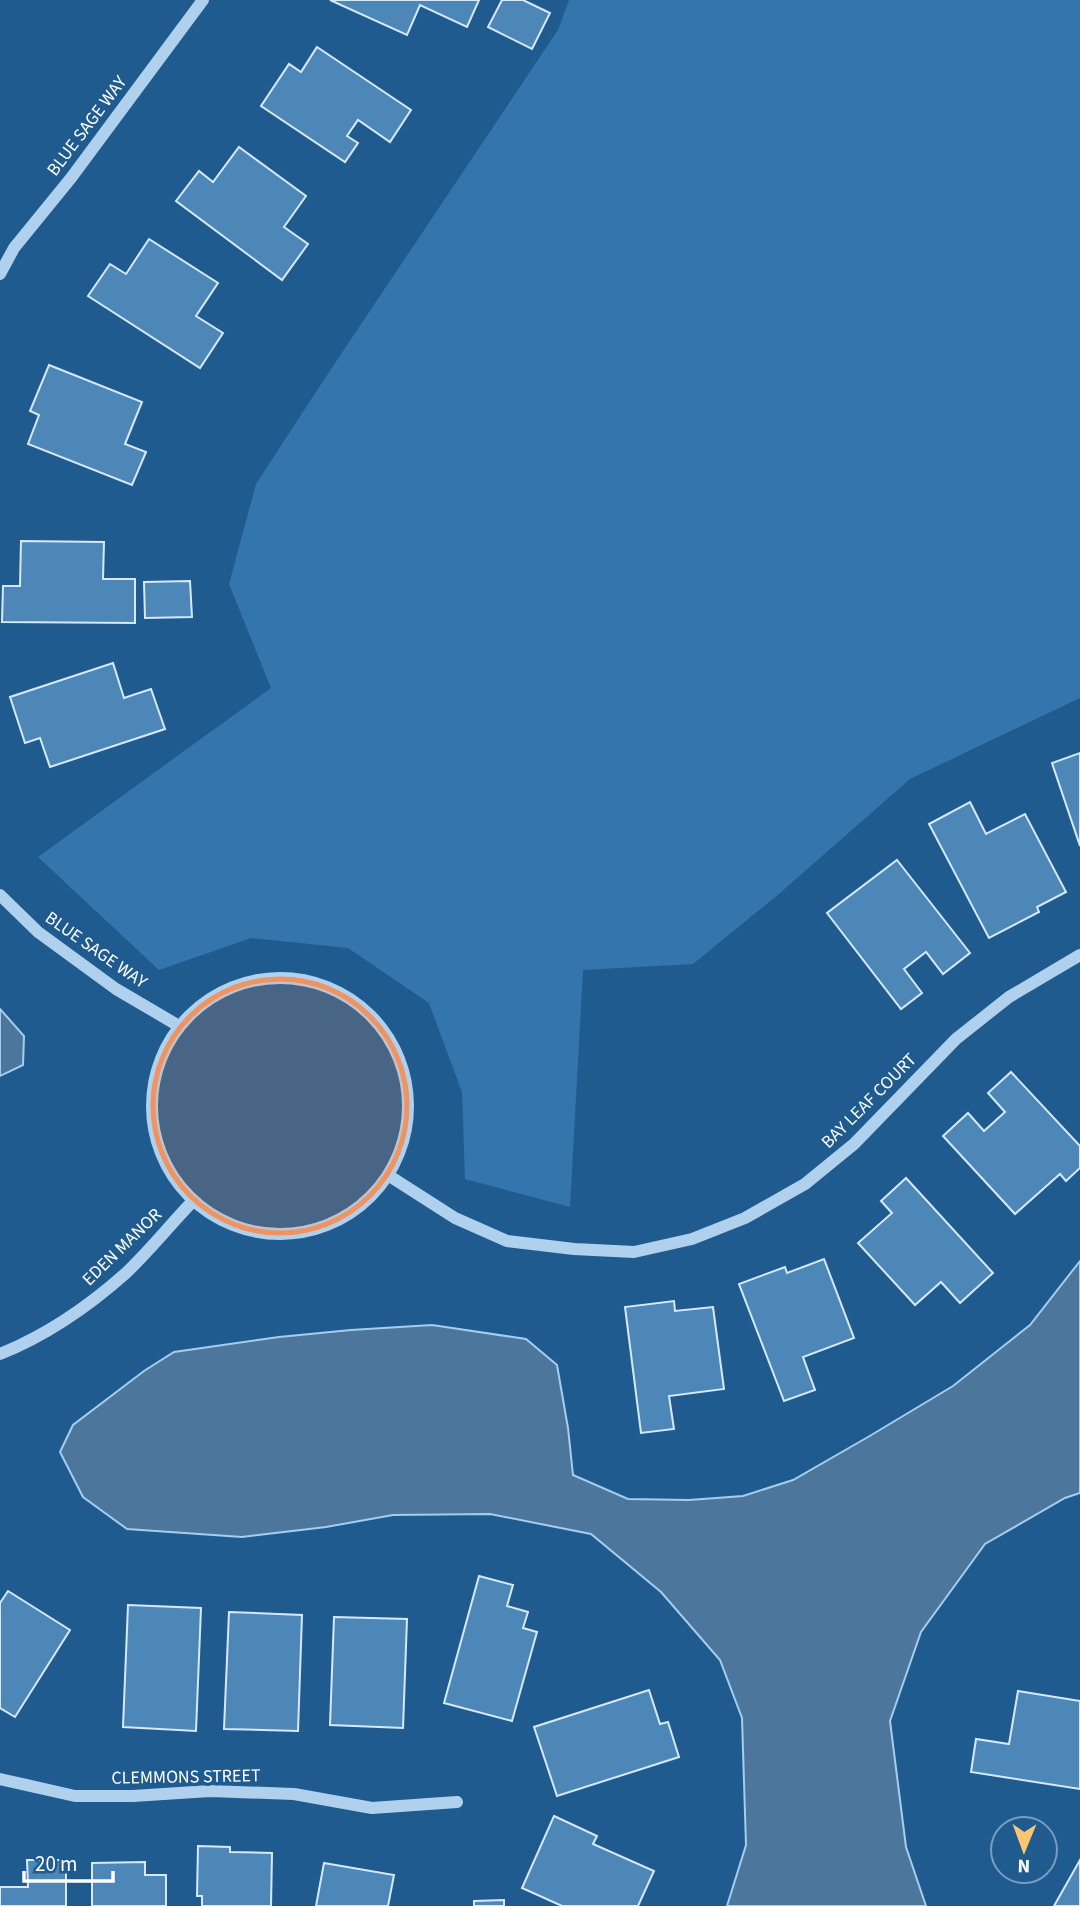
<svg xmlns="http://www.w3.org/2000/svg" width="1080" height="1906" font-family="'Source Sans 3',sans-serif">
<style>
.green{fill:#3475ad}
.water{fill:#4d769c;stroke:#a4cdee;stroke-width:2}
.building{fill:#4d87b8;stroke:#d6e9f9;stroke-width:2}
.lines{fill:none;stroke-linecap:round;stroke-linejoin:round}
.minor{stroke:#b0d1ed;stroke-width:12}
.marked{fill:#f09361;fill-opacity:0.2;stroke:#f09361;stroke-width:5;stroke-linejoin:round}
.labels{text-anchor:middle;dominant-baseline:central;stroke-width:7;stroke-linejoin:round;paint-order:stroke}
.street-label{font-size:18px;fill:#fff;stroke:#205b90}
</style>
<rect width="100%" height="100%" fill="#205b90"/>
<polygon class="green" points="569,0 1080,0 1080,698 910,779 780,893 693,964 583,970 570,1207 465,1179 462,1092 429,1003 348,948 251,938 159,970 38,857 271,688 229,584 256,484 331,369 558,30"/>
<g class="water">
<polygon points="0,1009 24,1036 23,1065 0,1076"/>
<polygon points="1080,1261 1080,1493 1065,1498 985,1544 921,1632 890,1721 906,1847 926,1906 727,1906 746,1845 742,1718 720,1660 661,1592 591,1534 490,1514 393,1515 326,1527 242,1537 127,1529 83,1497 60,1452 73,1425 144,1371 174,1352 279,1337 351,1330 432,1325 526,1339 557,1365 568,1428 573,1475 628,1499 689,1500 743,1496 793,1480 868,1437 953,1386 1030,1325"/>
</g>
<g class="building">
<polygon points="330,0 479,0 467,27 420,5 407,35"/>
<polygon points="502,0 523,0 550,13 532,49 488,27"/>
<polygon points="317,47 411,110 390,142 358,120 347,136 358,143 345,162 261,106 289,64 301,72"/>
<polygon points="239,147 306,196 284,227 308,244 282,280 176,201 199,171 213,182"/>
<polygon points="149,239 218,283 196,316 223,333 200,368 88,296 110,264 126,274"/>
<polygon points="49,365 142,402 125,444 146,452 132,485 28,444 39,415 30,411"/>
<polygon points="21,541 104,542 103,579 135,579 135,623 2,622 3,586 20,586"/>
<polygon points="190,581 192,617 145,618 144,582"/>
<polygon points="113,663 124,698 151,689 165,729 50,767 40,738 25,743 10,697"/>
<polygon points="1080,753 1080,846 1052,763"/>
<polygon points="970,802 986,834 1025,814 1066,892 1037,907 1039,912 989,938 929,824"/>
<polygon points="897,860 970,953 943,974 926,952 904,969 922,993 901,1009 827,913"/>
<polygon points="1011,1072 1080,1146 1080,1168 1066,1181 1060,1174 1015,1214 943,1136 968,1113 984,1131 1005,1112 988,1093"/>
<polygon points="906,1178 993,1273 960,1303 941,1282 915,1305 858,1243 892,1213 881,1201"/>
<polygon points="824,1259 854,1338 803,1357 815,1390 784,1401 739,1284 785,1267 787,1273"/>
<polygon points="674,1301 675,1311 713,1307 724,1389 669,1396 674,1429 641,1433 625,1307"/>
<polygon points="479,1576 513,1585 507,1606 528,1612 523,1628 537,1632 512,1721 444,1703"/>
<polygon points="8,1591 70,1630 15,1717 0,1708 0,1603"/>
<polygon points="128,1605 201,1608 196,1731 123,1727"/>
<polygon points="229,1612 302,1615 298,1731 224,1729"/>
<polygon points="334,1617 407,1619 403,1728 330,1725"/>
<polygon points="649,1690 660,1724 668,1722 679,1757 557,1796 534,1727"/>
<polygon points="1018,1691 1080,1701 1080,1789 971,1772 976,1739 1009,1744"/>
<polygon points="554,1816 597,1836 593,1844 654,1871 638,1906 562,1906 522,1888"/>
<polygon points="198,1846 230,1847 230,1852 272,1853 271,1906 202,1906 202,1896 197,1896"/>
<polygon points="27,1860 66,1860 66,1906 0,1906 0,1887 28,1887"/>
<polygon points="1080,1860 1080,1906 1054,1906"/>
<polygon points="145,1862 145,1875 166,1875 166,1906 92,1906 92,1863"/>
<polygon points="324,1863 394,1875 388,1906 316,1906"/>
<polygon points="504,1900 504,1906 474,1906 474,1901"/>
</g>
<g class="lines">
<g class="minor">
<polyline points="0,274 14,248 71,178 203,0"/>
<polyline points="0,895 38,932 116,989 179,1026"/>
<circle cx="280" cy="1106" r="128"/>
<polyline points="391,1177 455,1218 507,1241 574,1249 634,1252 692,1239 745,1218 805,1184 854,1144 956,1039 1009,997 1080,955"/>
<path d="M0 1354C45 1336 90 1305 126 1273 149 1251 170 1225 192 1202"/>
<polyline points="0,1779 75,1796 133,1796 210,1791 294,1794 372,1808 457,1802"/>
</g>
</g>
<path class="marked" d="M153 1106a127 127 0 1 1 254 0a127 127 0 1 1-254 0Z"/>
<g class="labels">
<g class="street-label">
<text transform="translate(87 126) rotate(-53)">BLUE SAGE WAY</text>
<text transform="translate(96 950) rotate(35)">BLUE SAGE WAY</text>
<text transform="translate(869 1101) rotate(-45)">BAY LEAF COURT</text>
<text transform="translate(122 1247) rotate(-44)">EDEN MANOR</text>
<text transform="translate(186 1777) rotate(-1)">CLEMMONS STREET</text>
</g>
</g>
<g transform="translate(1024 1850) rotate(181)"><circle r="33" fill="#205b90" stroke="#799dbc" stroke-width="2"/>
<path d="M0-5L12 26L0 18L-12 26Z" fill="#fac671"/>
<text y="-10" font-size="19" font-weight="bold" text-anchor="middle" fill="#ffffff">N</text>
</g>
<path d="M24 1871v10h89v-10" fill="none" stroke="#ffffff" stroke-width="3.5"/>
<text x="35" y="1871" font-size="21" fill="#ffffff" stroke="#205b90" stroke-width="5" paint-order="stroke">20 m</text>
</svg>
